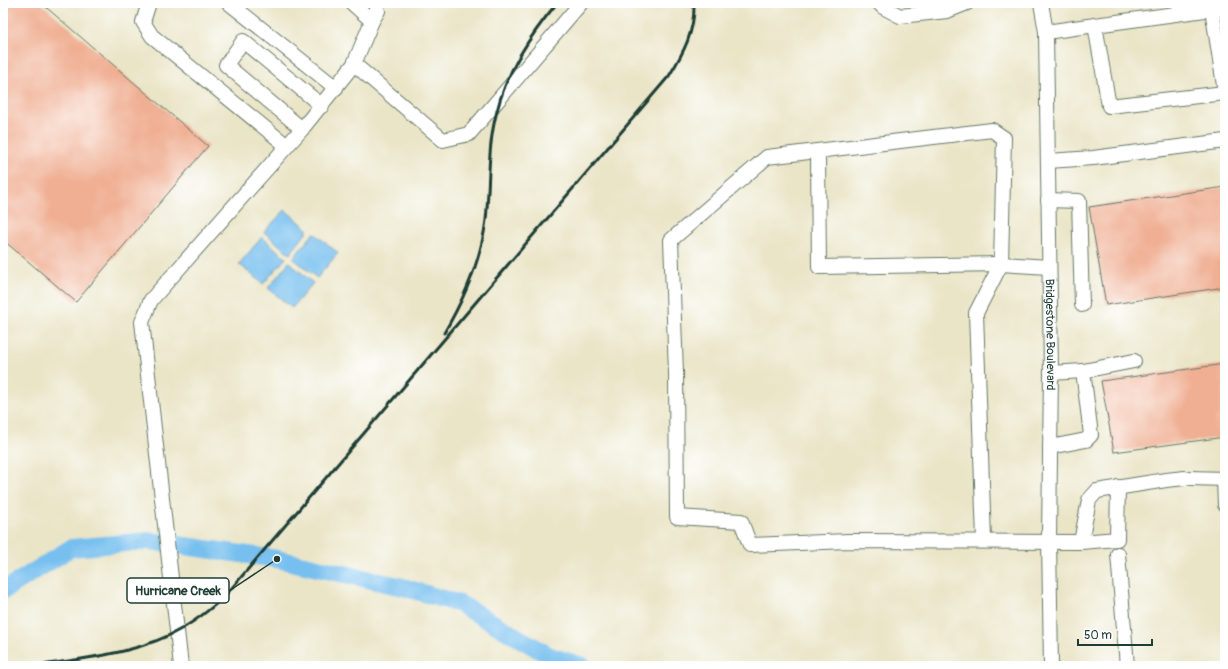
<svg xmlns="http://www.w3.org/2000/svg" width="1228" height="669" font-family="Pangolin,sans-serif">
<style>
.water{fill:#77bfef;stroke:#4b7e92}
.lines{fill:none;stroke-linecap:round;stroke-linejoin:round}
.river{stroke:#77bfef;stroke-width:18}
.building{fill:#f0af93}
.minor-casing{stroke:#667867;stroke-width:16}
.minor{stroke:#fff;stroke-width:14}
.rail{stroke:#1f3d34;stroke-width:3}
.labels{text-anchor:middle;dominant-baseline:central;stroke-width:3;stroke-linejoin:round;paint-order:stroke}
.street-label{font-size:12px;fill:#1f3d34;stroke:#fff}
.leader{fill:none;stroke:#1f3d34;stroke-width:1.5}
.callout-dot{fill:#1f3d34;stroke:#fff;stroke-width:1.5}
.callout{fill:#fff;stroke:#1f3d34;stroke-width:1.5}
.callout-label{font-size:13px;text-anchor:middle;font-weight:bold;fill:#1f3d34}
</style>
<rect width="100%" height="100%" fill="#fff"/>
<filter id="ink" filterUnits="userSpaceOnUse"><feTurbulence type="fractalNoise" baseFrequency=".025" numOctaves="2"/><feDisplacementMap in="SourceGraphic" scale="8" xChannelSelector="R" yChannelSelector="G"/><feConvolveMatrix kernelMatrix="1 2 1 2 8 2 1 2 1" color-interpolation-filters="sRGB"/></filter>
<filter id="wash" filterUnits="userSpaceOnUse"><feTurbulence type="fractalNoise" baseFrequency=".012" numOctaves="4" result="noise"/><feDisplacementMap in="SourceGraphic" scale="16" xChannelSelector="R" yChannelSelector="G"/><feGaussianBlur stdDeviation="0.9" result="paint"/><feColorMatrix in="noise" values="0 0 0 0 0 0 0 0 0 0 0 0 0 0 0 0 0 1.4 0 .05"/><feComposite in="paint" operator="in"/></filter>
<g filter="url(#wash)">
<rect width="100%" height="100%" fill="#eae5c7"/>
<g class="water">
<polygon points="285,210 307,228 307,232 290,254 264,232"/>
<polygon points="314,233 338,253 317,278 293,258"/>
<polygon points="262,237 286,258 263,284 239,264"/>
<polygon points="289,262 313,283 292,308 268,288"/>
</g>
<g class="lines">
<polyline class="river" points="3,591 71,548 149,541 277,559 403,587 460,604 550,656 583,666"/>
</g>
<g id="blocks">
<g class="building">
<polygon points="3,3 41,3 208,146 76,302 3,240"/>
<polygon points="1225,187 1225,287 1106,305 1089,207"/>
<polygon points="1225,364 1225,437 1114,452 1101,381"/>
</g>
</g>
</g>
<g filter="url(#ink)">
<use href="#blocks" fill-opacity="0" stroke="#667867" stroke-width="1"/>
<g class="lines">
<defs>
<g id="minor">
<polyline points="149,3 143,22 152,36 287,146"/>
<polyline points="229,3 336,88"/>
<polyline points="352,3 372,21 354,64"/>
<polyline points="879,3 883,7 900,16 947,11 967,3"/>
<path id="s1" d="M1041 3 1046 32 1051 373 1049 540 1051 666"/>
<polyline points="1225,7 1212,9 1225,92"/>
<polyline points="1212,9 1095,25 1109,106 1225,93"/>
<polyline points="372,21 378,11 375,3"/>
<polyline points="1046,32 1095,25"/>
<polyline points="322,106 243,41 226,65 302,129 354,64 443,140 469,134 581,3"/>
<polyline points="818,151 819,267 1001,264 976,313 984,540"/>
<polyline points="1048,161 1093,158 1225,141"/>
<polyline points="1048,200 1079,201 1082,305"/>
<polyline points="1049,267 1001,264 1004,138 992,130 767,157 671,240 676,372 677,517 741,521 750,545 848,541 1081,542 1117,539 1118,487"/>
<polyline points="1051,373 1083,371 1134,361"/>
<polyline points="1050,447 1086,440 1091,435 1083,371"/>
<polyline points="1190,478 1225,479"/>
<polyline points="1224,479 1225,505"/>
<polyline points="1081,542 1089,500 1097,491 1166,480 1185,478"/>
<polyline points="1118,554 1127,666"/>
<polyline points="181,666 142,322 151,300 302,129"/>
</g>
</defs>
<use href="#minor" class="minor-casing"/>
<use href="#minor" class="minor"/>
<g class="rail">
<path d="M444 333C464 299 481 260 486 220 490 183 487 147 497 111 507 70 530 36 557 3"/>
<path d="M35 666C85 658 139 654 183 628 198 619 212 608 225 596L669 76C684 52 695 31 694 3"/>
</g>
</g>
</g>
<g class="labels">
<g class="street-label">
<text stroke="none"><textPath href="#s1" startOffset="332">Bridgestone Boulevard</textPath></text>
</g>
</g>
<path class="leader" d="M277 559L229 591"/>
<circle class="callout-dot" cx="277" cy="559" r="4"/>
<rect class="callout" x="127" y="578" width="102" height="25" rx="4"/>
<g class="callout-label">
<text x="178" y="595">Hurricane Creek</text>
</g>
<rect width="1228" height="669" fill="none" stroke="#fff" stroke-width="16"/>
<path d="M1078 639v6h74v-6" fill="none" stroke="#1f3d34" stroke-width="2"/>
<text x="1084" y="639" font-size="12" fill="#1f3d34" stroke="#ffffff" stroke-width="3" paint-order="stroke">50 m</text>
</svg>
